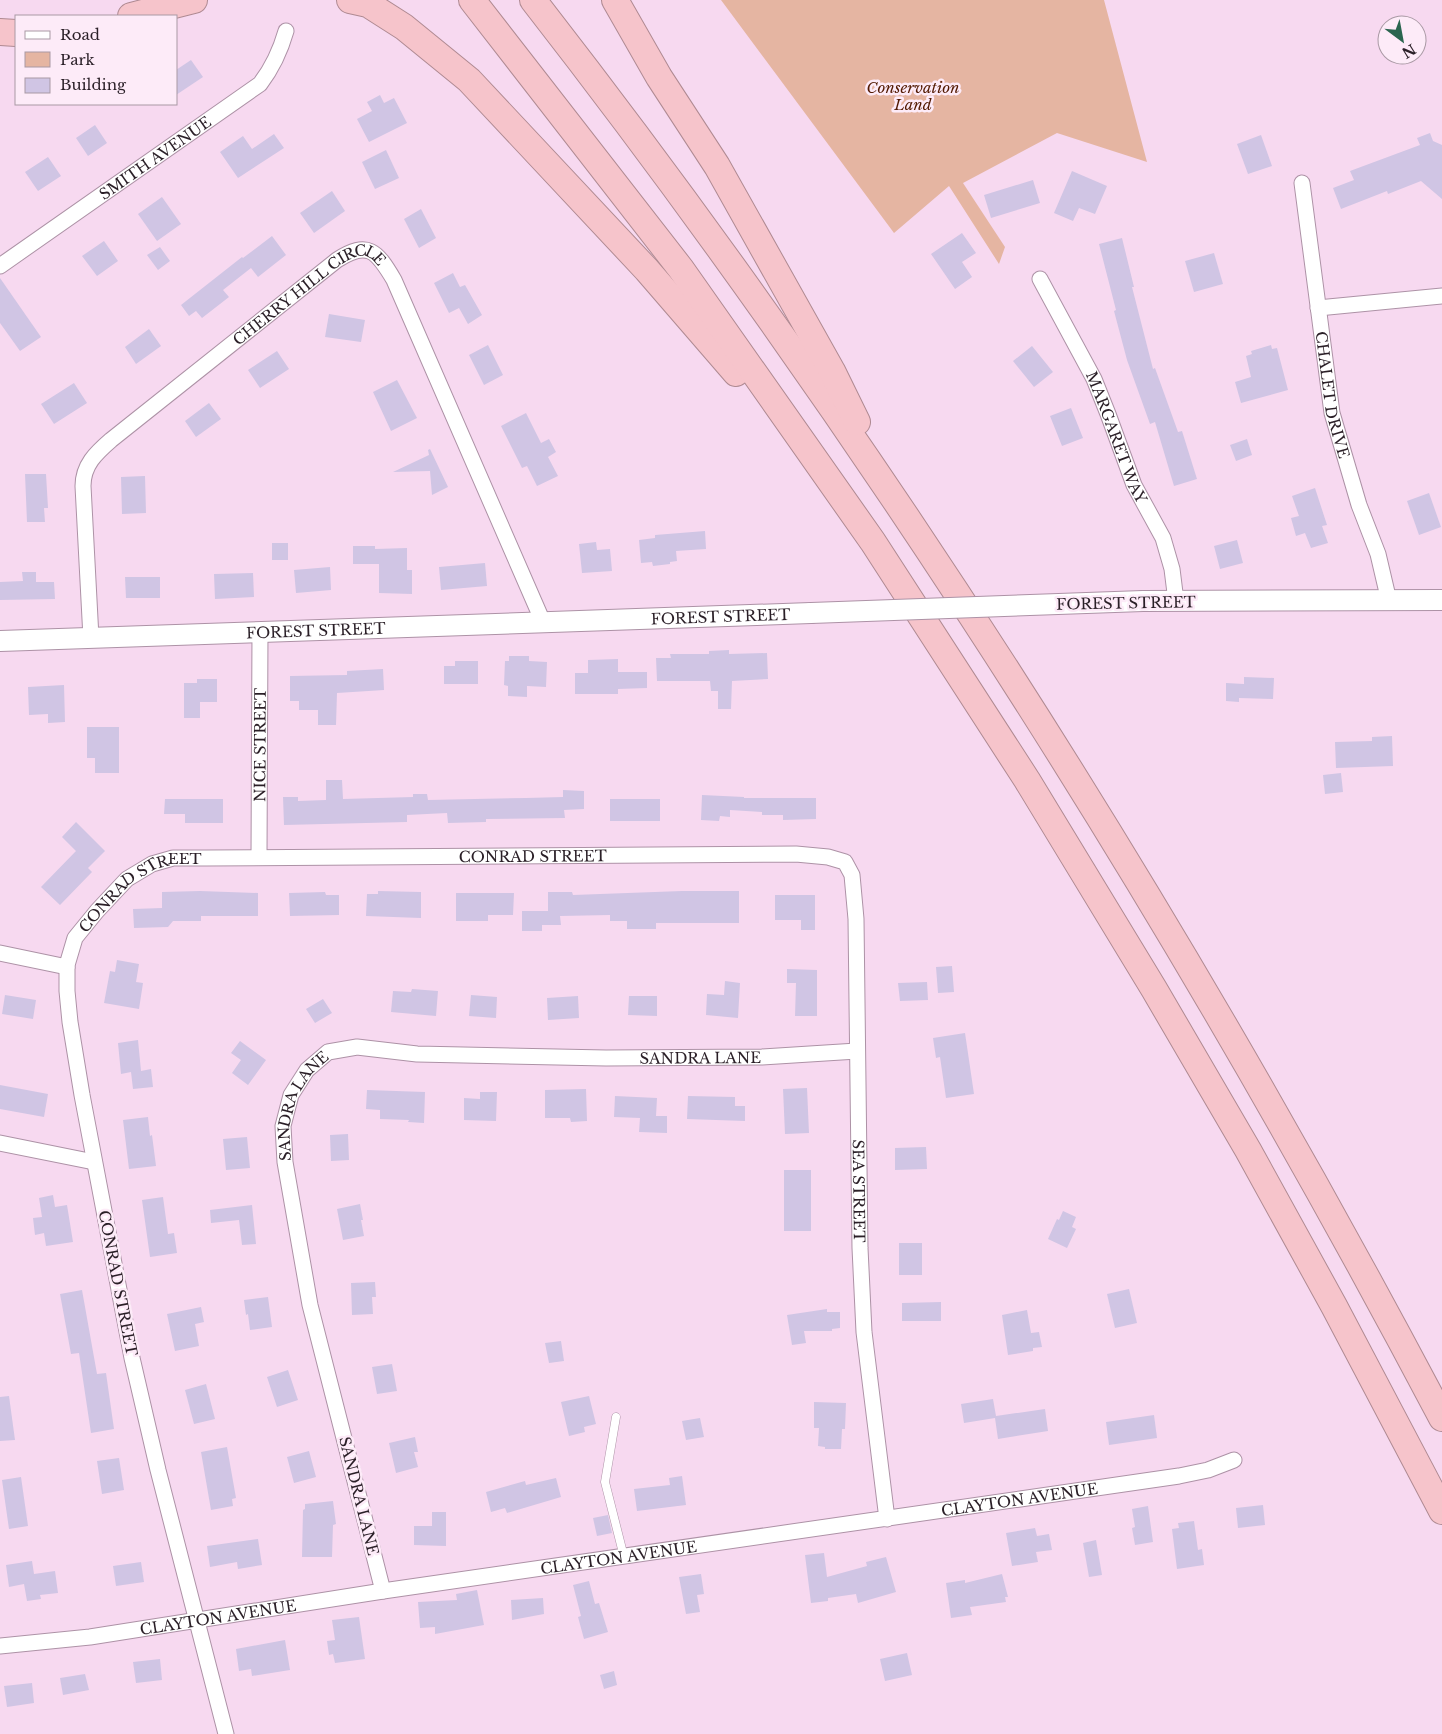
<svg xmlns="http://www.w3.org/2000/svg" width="1442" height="1734" font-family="'Libre Baskerville',serif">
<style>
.green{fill:#e5b5a2}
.building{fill:#d0c5e4}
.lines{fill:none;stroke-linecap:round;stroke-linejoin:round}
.lane-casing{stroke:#ad92a6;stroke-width:9}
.street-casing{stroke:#ad92a6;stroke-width:17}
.secondary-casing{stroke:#ad92a6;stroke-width:22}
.highway-casing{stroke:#af8a92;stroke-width:28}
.lane{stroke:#fff;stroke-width:8}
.street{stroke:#fff;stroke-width:15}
.secondary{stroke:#fff;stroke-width:20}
.highway{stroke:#f6c4cb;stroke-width:26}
.secondary-bridge-casing{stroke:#ad92a6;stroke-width:22;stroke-linecap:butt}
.secondary-bridge{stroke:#fff;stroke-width:20}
.labels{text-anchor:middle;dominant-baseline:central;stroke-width:5;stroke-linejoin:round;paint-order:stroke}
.park-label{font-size:15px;font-style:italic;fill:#521900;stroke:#fdebf8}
.street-label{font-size:15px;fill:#2a1f27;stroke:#fdebf8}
</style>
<rect width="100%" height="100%" fill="#f7d9f0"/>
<polygon class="green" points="721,0 1104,0 1147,162 1057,133 963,183 1005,247 999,264 949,186 894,233"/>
<g class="building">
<polygon points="191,60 203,77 176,95 176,70"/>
<polygon points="380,95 384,103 394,98 407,123 369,142 357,119 372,111 367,102"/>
<polygon points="95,125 107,143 88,156 76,138"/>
<polygon points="1430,133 1433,141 1442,145 1442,199 1421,181 1388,194 1387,191 1341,209 1333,188 1354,180 1350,171 1420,145 1417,138"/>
<polygon points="274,134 284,148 238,178 220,152 243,136 252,149"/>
<polygon points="1261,135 1272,166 1248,174 1237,144"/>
<polygon points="386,150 399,178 375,189 362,162"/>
<polygon points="48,157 61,176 38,191 25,172"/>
<polygon points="1072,171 1107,186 1095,214 1079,208 1073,221 1054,213"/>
<polygon points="1033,180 1040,203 991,218 984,195"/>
<polygon points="332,191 345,211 314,233 300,213"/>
<polygon points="162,197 181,224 157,241 138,214"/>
<polygon points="421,209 436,238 419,248 404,219"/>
<polygon points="962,233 976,253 962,262 972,277 955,289 931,254"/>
<polygon points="272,236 286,255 258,277 251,268 223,290 229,297 202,318 196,311 189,316 181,305 242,257 243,258"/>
<polygon points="1122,238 1134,287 1132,287 1153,369 1155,368 1178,432 1182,431 1197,479 1174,486 1155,422 1150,424 1127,360 1114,311 1116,310 1099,244"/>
<polygon points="104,241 118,261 97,276 82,256"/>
<polygon points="160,247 170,261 158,270 147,255"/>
<polygon points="1214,253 1223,284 1194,292 1185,261"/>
<polygon points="453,273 460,287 465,285 482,315 468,324 459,308 449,313 434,283"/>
<polygon points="0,278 41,337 20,351 0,323"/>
<polygon points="329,314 365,320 361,342 325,337"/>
<polygon points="149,329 161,346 136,364 125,347"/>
<polygon points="488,345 503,375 484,385 469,355"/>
<polygon points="1271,345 1272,349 1277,348 1288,390 1241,403 1235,382 1251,377 1246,356 1252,354 1251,351"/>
<polygon points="1032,346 1053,372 1034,387 1013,361"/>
<polygon points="277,351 289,369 260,388 248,370"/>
<polygon points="397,380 417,418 391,431 373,392"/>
<polygon points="74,383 87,403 54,424 41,404"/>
<polygon points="209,403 221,419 196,437 185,421"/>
<polygon points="1071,408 1083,438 1062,446 1050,416"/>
<polygon points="526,413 541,443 549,439 556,452 548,457 558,476 537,486 527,466 522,468 501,426"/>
<polygon points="1247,439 1252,455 1236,461 1230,445"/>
<polygon points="430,449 448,487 432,495 430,471 393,472 429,455 428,450"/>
<polygon points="25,474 46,474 48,508 44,508 45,522 27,522"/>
<polygon points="145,476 146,513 122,514 121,477"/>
<polygon points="1315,488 1327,525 1322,526 1328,543 1311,548 1305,533 1296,536 1291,518 1299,516 1292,496"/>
<polygon points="1429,493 1441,527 1419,535 1407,501"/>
<polygon points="705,531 706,549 676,551 677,561 670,562 670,564 653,566 652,562 641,563 639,540 655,538 655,535"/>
<polygon points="1237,540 1243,563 1220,569 1214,546"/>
<polygon points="596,542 597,550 610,549 612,571 582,573 579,544"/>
<rect x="272" y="543" width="16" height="17"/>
<polygon points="353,546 375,546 375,549 407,548 407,570 412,570 412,594 379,593 379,564 353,564"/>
<polygon points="485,563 487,586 441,590 439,567"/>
<polygon points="330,567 331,590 296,593 294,570"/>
<polygon points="22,572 36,572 36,582 54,582 55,599 0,600 0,582 23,581"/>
<polygon points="253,573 254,597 215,599 214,574"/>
<polygon points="125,577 160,577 160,598 126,598"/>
<polygon points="729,650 729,654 767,653 768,679 732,681 731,709 718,709 718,691 711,691 710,681 657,681 656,658 671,658 670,654 709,654 709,651"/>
<polygon points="509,656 529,656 529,661 547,662 546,687 527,686 527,697 508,696 508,686 504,685 505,661 509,661"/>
<polygon points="618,659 618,672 647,672 647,688 618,689 618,694 575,694 575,673 588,673 588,660"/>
<polygon points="455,661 478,661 478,684 444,684 444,666 455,666"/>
<polygon points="383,669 384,690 337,693 336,725 318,725 318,710 299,710 299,701 290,701 290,676 347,675 347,671"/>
<polygon points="1244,677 1274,678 1273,699 1239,698 1239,702 1226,701 1226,683 1244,684"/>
<polygon points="197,679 217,679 217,702 200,702 200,718 184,718 184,683 197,683"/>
<polygon points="64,685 65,722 48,723 48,714 29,715 28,687"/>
<polygon points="87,727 119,727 119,773 95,773 95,758 87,758"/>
<polygon points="1392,736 1393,766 1336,768 1335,742 1372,741 1372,737"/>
<polygon points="1341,773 1343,792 1325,794 1323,775"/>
<polygon points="326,780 342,780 343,799 413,797 413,794 427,794 428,800 526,798 563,797 563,790 584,791 584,809 564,810 565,818 486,819 486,822 448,823 447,813 407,815 407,822 284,825 283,797 298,797 298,801 326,800"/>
<polygon points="702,795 744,797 744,798 816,798 816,819 783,820 783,815 762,815 762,812 730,810 730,817 720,816 719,821 701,820"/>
<polygon points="165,799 223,799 223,823 185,823 185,814 164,814"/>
<rect x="610" y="799" width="50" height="22"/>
<polygon points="76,822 105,851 88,868 92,872 60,905 41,887 76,851 62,837"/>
<polygon points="200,891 258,893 258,916 201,916 201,921 173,921 168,927 134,928 133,909 162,908 162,892"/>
<polygon points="378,891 421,892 421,918 366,916 367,894 378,894"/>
<polygon points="682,891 739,891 739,923 656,923 656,929 627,929 627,921 610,921 610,915 560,916 561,925 542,925 542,931 522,931 522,911 548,911 548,892 572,892 573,895"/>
<polygon points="325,892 326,895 339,895 339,915 290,916 289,893"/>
<polygon points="456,893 514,893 513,915 488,915 488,921 456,921"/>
<polygon points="775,895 815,895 815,930 801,930 801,920 775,920"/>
<polygon points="117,960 139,964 136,982 143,983 139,1009 104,1003 110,971 115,972"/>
<polygon points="952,966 954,992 938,993 936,967"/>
<polygon points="787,969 817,970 817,1016 795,1016 796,983 787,983"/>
<polygon points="725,981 740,983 738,1018 706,1015 707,994 724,995"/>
<polygon points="927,982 928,1000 900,1001 898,983"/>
<polygon points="412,989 438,991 436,1016 391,1012 393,991 411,992"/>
<polygon points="5,995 36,1000 33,1019 2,1014"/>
<polygon points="471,995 497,997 496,1018 469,1016"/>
<polygon points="578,996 579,1018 548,1020 547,998"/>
<polygon points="629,996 657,996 657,1016 628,1015"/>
<polygon points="323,999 332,1013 315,1023 306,1009"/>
<polygon points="965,1033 974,1094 946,1098 940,1057 936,1058 933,1038"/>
<polygon points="138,1040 141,1071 151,1069 153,1087 133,1089 131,1072 121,1074 118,1043"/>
<polygon points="240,1041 266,1060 248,1085 232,1073 241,1060 231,1053"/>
<polygon points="0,1085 48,1094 44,1117 0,1109"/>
<polygon points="807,1088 809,1133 785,1134 783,1089"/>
<polygon points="586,1089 587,1121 571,1122 570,1118 545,1118 545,1090"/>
<polygon points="367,1090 425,1092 424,1123 408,1122 409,1120 380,1119 380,1110 366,1109"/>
<polygon points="480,1092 497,1092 496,1121 464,1120 464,1098 480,1099"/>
<polygon points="615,1096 657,1098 656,1116 667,1116 667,1133 639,1132 640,1118 614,1117"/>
<polygon points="688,1096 735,1097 735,1106 745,1106 745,1121 687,1119"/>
<polygon points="148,1117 150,1136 152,1135 156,1166 129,1169 123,1120"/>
<polygon points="348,1134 349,1160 331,1161 330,1135"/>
<polygon points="247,1137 250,1168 226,1170 223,1139"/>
<polygon points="926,1147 927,1169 895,1170 895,1148"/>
<rect x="784" y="1170" width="27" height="61"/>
<polygon points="53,1195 55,1207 67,1205 73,1242 46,1246 44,1233 35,1235 33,1218 42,1217 39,1198"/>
<polygon points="163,1197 168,1234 174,1233 177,1253 150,1257 142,1200"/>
<polygon points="360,1204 363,1220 361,1220 364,1236 343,1240 337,1209"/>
<polygon points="252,1205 256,1244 242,1245 239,1220 211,1223 210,1210"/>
<polygon points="1063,1211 1076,1217 1072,1227 1076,1229 1067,1248 1048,1239 1057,1219 1059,1220"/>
<rect x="899" y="1243" width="23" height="32"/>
<polygon points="375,1282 376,1297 372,1297 373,1314 352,1315 351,1283"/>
<polygon points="1129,1289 1137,1323 1115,1328 1107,1294"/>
<polygon points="82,1290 97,1374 106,1373 114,1429 91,1433 79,1353 71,1354 60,1294"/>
<polygon points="268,1297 272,1327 250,1330 248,1314 246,1315 244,1300"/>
<polygon points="941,1302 941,1321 902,1321 902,1303"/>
<polygon points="201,1307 204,1322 195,1324 199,1346 175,1351 167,1314"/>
<polygon points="827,1309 827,1312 840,1312 840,1328 832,1329 832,1331 804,1331 806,1343 792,1345 787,1315"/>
<polygon points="1027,1310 1031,1333 1039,1332 1042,1347 1033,1348 1033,1351 1008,1355 1002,1315"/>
<polygon points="561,1341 564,1361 549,1363 545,1343"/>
<polygon points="392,1364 397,1391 377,1394 372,1367"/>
<polygon points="288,1370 298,1400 277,1407 267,1377"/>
<polygon points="206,1384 215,1419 194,1424 185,1390"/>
<polygon points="9,1396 15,1440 0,1441 0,1397"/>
<polygon points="589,1396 596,1424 584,1427 585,1432 569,1436 561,1402"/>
<polygon points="993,1399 996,1416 1045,1409 1048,1431 998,1439 995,1418 964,1423 961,1404"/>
<polygon points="814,1402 846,1403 845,1429 842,1429 841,1449 825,1449 825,1447 818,1446 819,1428 814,1428"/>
<polygon points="1154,1415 1157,1438 1109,1445 1106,1422"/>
<polygon points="700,1418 704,1437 686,1440 682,1421"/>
<polygon points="415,1437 418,1452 414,1452 418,1467 396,1473 389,1443"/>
<polygon points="227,1447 236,1498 232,1499 233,1506 211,1510 201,1452"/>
<polygon points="309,1451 316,1477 294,1483 287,1457"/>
<polygon points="119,1458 124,1490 102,1494 97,1461"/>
<polygon points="682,1476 686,1505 637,1511 634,1489 670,1485 669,1478"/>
<polygon points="21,1477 28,1526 9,1529 2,1480"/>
<polygon points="556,1478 561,1497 507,1513 505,1508 491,1512 486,1492 525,1481 526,1485"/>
<polygon points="333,1501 336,1524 333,1525 332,1557 302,1557 303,1510 305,1509 305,1504"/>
<polygon points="1263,1505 1265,1525 1238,1528 1236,1508"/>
<polygon points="1148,1506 1153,1542 1135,1545 1132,1528 1135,1527 1132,1509"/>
<polygon points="432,1512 446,1512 446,1546 414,1545 414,1526 432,1526"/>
<polygon points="608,1515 612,1533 597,1536 593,1518"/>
<polygon points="1194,1521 1198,1550 1202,1549 1204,1565 1177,1569 1172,1529 1179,1528 1178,1523"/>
<polygon points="1035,1528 1037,1536 1049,1534 1052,1550 1036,1552 1038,1562 1012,1566 1006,1533"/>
<polygon points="258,1539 262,1565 238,1569 237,1562 210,1567 207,1546"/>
<polygon points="1096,1540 1102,1575 1089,1577 1083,1543"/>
<polygon points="824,1553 827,1577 867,1566 866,1562 886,1557 896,1592 858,1603 856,1594 828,1598 828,1601 811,1603 805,1555"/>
<polygon points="32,1561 34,1574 55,1571 58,1593 40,1595 41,1599 27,1601 24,1584 9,1587 6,1565"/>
<polygon points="141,1562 144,1582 116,1586 113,1566"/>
<polygon points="701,1574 704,1594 697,1595 700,1612 686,1614 679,1577"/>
<polygon points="1002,1574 1008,1597 1005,1597 1006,1602 970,1607 972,1615 951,1618 946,1583 965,1580 965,1583"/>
<polygon points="589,1581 595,1604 599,1603 608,1632 584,1639 578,1617 581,1616 573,1585"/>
<polygon points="477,1590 484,1625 435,1634 435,1627 420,1628 418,1602 457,1600 456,1594"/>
<polygon points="543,1598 544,1614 512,1620 511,1600"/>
<polygon points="359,1617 365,1659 335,1663 333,1654 329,1655 327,1641 335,1640 332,1620"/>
<polygon points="285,1640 290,1670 252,1676 251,1669 239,1671 236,1649"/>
<polygon points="907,1653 912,1675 885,1681 880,1659"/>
<polygon points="160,1659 162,1680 136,1683 133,1662"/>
<polygon points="614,1671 617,1685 604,1689 600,1675"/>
<polygon points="85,1674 89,1690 63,1695 60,1678"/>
<polygon points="32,1683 34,1703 7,1707 4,1686"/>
</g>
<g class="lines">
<defs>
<polyline id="lane" points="616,1417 605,1482 624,1557"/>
<g id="street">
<path id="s1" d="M1302 183 1332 413 1359 505 1378 554 1389 601"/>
<path id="s2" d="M0 266 260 84C273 67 280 52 286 31"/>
<path id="s3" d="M1040 279 1094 379 1108 414 1134 485 1163 538 1172 569 1176 601"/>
<polyline points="1318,308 1442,296"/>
<path id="s4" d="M91 638 83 486C83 465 96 453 111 440L337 260C368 240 377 251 394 280L543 622"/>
<path id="s5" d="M259 857 260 632"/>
<polyline points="0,953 67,967"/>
<polyline points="0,1143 94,1162"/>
<path id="s6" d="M383 1591 310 1305 285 1162 283 1126 291 1095 307 1070 328 1052 357 1047 417 1054 606 1058 762 1057 857 1051"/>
<path id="s7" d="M0 1646 90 1637 383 1591 1179 1476 1208 1470 1234 1460"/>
<path id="s8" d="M226 1734 158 1470 132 1358 82 1095 70 1022 67 991V965L75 938 97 911 127 879 152 864 173 858H206L796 854 828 857 845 862 852 875 856 919 860 1248 864 1332 887 1519"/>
</g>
<g id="secondary">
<polyline points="1143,601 1442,600"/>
<path id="s9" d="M0 641 811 613"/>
</g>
<g id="highway">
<polyline points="350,0 368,4 404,27 469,80 647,270 736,373"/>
<polyline points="472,0 681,269 873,542 1027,780 1154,989 1248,1150 1334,1306 1442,1511"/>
<path d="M533 0C878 443 1180 921 1442 1418"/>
<polyline points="615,0 659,77 717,166 832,371 857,422"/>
<polyline points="131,16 194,0"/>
<polyline points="0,32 16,33"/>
</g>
</defs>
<use href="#lane" class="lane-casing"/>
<use href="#street" class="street-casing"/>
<use href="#secondary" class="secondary-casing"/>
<use href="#highway" class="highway-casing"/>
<use href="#lane" class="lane"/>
<use href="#street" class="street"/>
<use href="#secondary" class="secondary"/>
<use href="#highway" class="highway"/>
<defs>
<polyline id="secondary-bridge" points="811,613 1143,601"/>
</defs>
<use href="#secondary-bridge" class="secondary-bridge-casing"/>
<use href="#secondary-bridge" class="secondary-bridge"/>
</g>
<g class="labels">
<g class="park-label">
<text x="913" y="87">Conservation<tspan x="913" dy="17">Land</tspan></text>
</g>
<g class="street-label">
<text stroke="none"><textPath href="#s2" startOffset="189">SMITH AVENUE</textPath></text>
<text stroke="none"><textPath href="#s4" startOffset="458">CHERRY HILL CIRCLE</textPath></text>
<text stroke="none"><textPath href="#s1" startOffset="214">CHALET DRIVE</textPath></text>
<text stroke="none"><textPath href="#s3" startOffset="176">MARGARET WAY</textPath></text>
<text transform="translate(1126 603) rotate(-1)">FOREST STREET</text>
<text stroke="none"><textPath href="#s9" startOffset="721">FOREST STREET</textPath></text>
<text stroke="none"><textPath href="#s9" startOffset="316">FOREST STREET</textPath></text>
<text stroke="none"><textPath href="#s5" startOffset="112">NICE STREET</textPath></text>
<text stroke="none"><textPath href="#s8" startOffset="1304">CONRAD STREET</textPath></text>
<text stroke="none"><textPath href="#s8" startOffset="899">CONRAD STREET</textPath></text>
<text stroke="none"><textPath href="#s6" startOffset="939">SANDRA LANE</textPath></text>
<text stroke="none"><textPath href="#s6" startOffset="502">SANDRA LANE</textPath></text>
<text stroke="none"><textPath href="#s8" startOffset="1948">SEA STREET</textPath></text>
<text transform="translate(118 1283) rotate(79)">CONRAD STREET</text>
<text transform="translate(359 1496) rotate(76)">SANDRA LANE</text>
<text stroke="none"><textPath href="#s7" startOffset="1030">CLAYTON AVENUE</textPath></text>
<text stroke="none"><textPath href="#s7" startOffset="625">CLAYTON AVENUE</textPath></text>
<text stroke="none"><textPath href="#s7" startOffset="220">CLAYTON AVENUE</textPath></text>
</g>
</g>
<rect x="15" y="15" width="162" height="90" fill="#fdebf8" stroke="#a999a4"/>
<rect x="25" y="31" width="25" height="8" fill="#ffffff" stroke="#a999a4"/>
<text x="60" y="40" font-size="15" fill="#2a1f27">Road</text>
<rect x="25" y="52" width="25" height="15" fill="#e5b5a2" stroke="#a999a4"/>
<text x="60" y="65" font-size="15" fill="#2a1f27">Park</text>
<rect x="25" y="78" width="25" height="15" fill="#d0c5e4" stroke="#a999a4"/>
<text x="60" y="90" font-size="15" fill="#2a1f27">Building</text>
<g transform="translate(1402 40) rotate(148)"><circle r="24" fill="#fdebf8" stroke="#a999a4"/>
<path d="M0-4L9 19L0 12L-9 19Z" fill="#2a654f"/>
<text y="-8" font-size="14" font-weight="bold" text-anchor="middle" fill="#2a1f27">N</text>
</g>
</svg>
